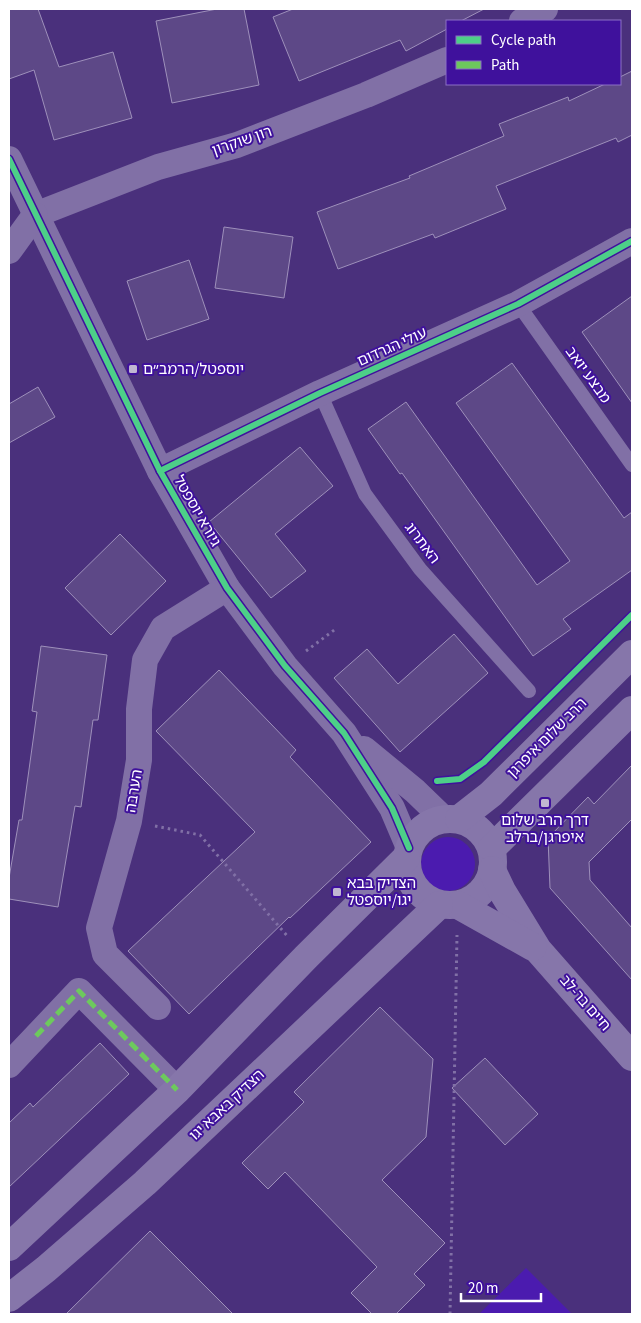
<svg xmlns="http://www.w3.org/2000/svg" width="641" height="1323" font-family="'Source Sans 3','Noto Sans Hebrew',sans-serif">
<style>
.green{fill:#4b1baf}
.building{fill:#5d4887;stroke:#9e90bb}
.lines{fill:none;stroke-linecap:round;stroke-linejoin:round}
.path{stroke:#8170a6;stroke-width:3;stroke-dasharray:2.5 4;stroke-linecap:butt}
.lane{stroke:#8170a6;stroke-width:14}
.street{stroke:#8170a6;stroke-width:26}
.secondary{stroke:#8676aa;stroke-width:28}
.quiet{stroke:#6dc95d;stroke-width:5;stroke-dasharray:10 5;stroke-linecap:butt}
.cycleway-casing{stroke:#3f119c;stroke-width:9}
.cycleway{stroke:#4dcf88;stroke-width:6}
.poi-dot{fill:#c0b7d1;stroke:#3f119c;stroke-width:2}
.labels{text-anchor:middle;dominant-baseline:central;stroke-width:4;stroke-linejoin:round;paint-order:stroke}
.street-label{font-size:15px;fill:#fff;stroke:#3f119c}
.poi-label{font-size:15px;fill:#fff;stroke:#3f119c;text-anchor:start}
</style>
<rect width="100%" height="100%" fill="#4a307c"/>
<g class="green">
<circle cx="448" cy="864" r="27"/>
<polygon points="526,1268 572,1314 479,1314"/>
</g>
<g class="building">
<polygon points="9,9 38,9 59,67 113,52 132,118 54,140 34,70 9,79"/>
<polygon points="217,9 244,9 259,85 172,103 156,21"/>
<polygon points="293,9 484,9 461,21 447,21 447,29 406,51 400,40 299,81 273,17"/>
<polygon points="632,71 632,135 618,142 616,138 496,186 506,209 435,238 433,234 338,269 317,212 410,178 409,176 504,136 499,124 568,97 569,101 605,84 620,84 620,77"/>
<polygon points="224,227 293,237 284,298 215,288"/>
<polygon points="189,260 209,319 147,340 127,281"/>
<polygon points="632,296 632,403 582,332"/>
<polygon points="512,363 624,518 632,512 632,570 563,619 571,629 533,656 402,473 400,474 368,429 406,402 537,585 570,561 456,403"/>
<polygon points="38,387 55,417 9,443 9,404"/>
<polygon points="300,447 333,486 275,534 306,571 271,598 209,522"/>
<polygon points="120,534 166,581 111,635 65,588"/>
<polygon points="454,634 488,673 400,752 334,678 367,649 398,684"/>
<polygon points="41,646 107,655 98,720 93,720 81,807 75,806 58,907 9,899 9,878 19,820 22,820 37,712 32,711"/>
<polygon points="219,670 296,750 290,757 371,842 290,918 289,917 189,1014 128,951 255,832 156,731"/>
<polygon points="632,765 632,819 589,862 590,880 632,928 632,980 550,888 548,838 588,797 594,804"/>
<polygon points="380,1007 433,1059 426,1137 382,1180 445,1243 414,1274 425,1285 396,1314 372,1314 351,1293 377,1267 285,1172 268,1189 242,1163 304,1102 294,1092"/>
<polygon points="100,1043 129,1074 9,1187 9,1123 30,1103 33,1107"/>
<polygon points="485,1058 538,1114 505,1145 452,1088"/>
<polygon points="150,1231 233,1314 66,1314"/>
</g>
<g class="lines">
<g class="path">
<polyline points="306,651 337,628"/>
<polyline points="155,826 200,835 289,938"/>
<polyline points="450,1314 457,935"/>
</g>
<g class="lane">
<polyline points="518,304 632,465"/>
<polyline points="320,393 365,494 420,569 529,691"/>
</g>
<g class="street">
<polyline points="522,21 545,9"/>
<polyline points="9,159 160,471 227,588 285,666 344,733 392,808 409,848"/>
<polyline points="35,215 158,167 237,145 366,95 447,60"/>
<polyline points="9,251 35,215"/>
<polyline points="160,471 320,393 518,304 632,241"/>
<polyline points="364,749 415,791 444,819"/>
<polyline points="158,1007 105,954 99,928 129,821 139,760 139,709 145,660 163,628 227,588"/>
<polyline points="9,1065 79,991 177,1090"/>
</g>
<g class="secondary">
<circle cx="450" cy="862" r="43"/>
<polyline points="459,819 491,794 632,654"/>
<polyline points="492,848 632,710"/>
<polyline points="492,870 502,891 538,950 632,1057"/>
<polyline points="458,905 533,947"/>
<polyline points="9,1247 177,1090 306,957 406,858"/>
<polyline points="9,1298 46,1269 145,1183 439,905"/>
</g>
<polyline class="quiet" points="36,1036 79,991 177,1090"/>
<defs>
<g id="cycleway">
<polyline points="9,159 160,471 227,588 285,666 344,733 392,808 409,848"/>
<polyline points="160,471 320,393 518,304 632,241"/>
<polyline points="437,781 460,779 484,762 632,615"/>
</g>
</defs>
<use href="#cycleway" class="cycleway-casing"/>
<use href="#cycleway" class="cycleway"/>
</g>
<g class="poi-dot">
<rect x="128" y="364" width="10" height="10" rx="2.5"/>
<rect x="540" y="798" width="10" height="10" rx="2.5"/>
<rect x="332" y="887" width="10" height="10" rx="2.5"/>
</g>
<g class="labels">
<g class="street-label">
<text transform="translate(242 141) rotate(-19)">רון שוקרון</text>
<text transform="translate(392 347) rotate(-24)">עולי הגרדום</text>
<text transform="translate(588 375) rotate(54)">מבצע יואב</text>
<text transform="translate(197 511) rotate(60)">גיורא יוספטל</text>
<text transform="translate(422 543) rotate(53)">האתרוג</text>
<text transform="translate(547 738) rotate(-45)">הרב שלום איפרגן</text>
<text transform="translate(134 791) rotate(-81)">הערבה</text>
<text transform="translate(585 1003) rotate(49)">חיים בר-לב</text>
<text transform="translate(227 1105) rotate(-43)">הצדיק באבא יגו</text>
</g>
<g class="poi-label">
<text x="143" y="369">יוספטל/הרמב״ם</text>
<text x="545" y="820" text-anchor="middle">דרך הרב שלום<tspan x="545" dy="17">איפרגן/ברלב</tspan></text>
<text x="347" y="883">הצדיק בבא<tspan x="347" dy="17">יגו/יוספטל</tspan></text>
</g>
</g>
<rect width="641" height="1323" fill="none" stroke="#ffffff" stroke-width="20"/>
<rect x="446" y="20" width="175" height="65" fill="#3f119c" stroke="#8c70c4"/>
<rect x="456" y="36" width="25" height="8" fill="#4dcf88" stroke="#8c70c4"/>
<text x="491" y="45" font-size="15" fill="#ffffff">Cycle path</text>
<rect x="456" y="61" width="25" height="8" fill="#6dc95d" stroke="#8c70c4"/>
<text x="491" y="70" font-size="15" fill="#ffffff">Path</text>
<path d="M461 1293v8h80v-8" fill="none" stroke="#ffffff" stroke-width="2.5"/>
<text x="468" y="1293" font-size="15" fill="#ffffff" stroke="#3f119c" stroke-width="4" paint-order="stroke">20 m</text>
</svg>
